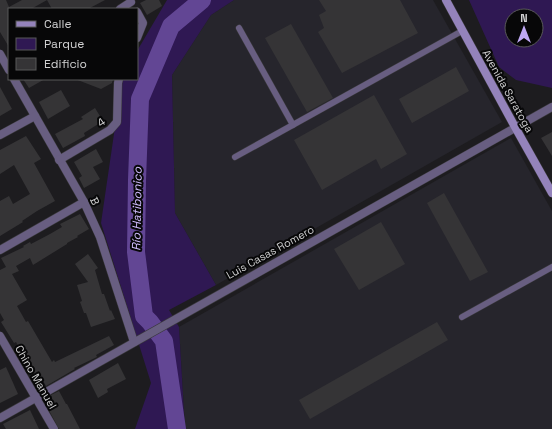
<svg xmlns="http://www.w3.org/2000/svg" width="552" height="429" font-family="'Space Grotesk',sans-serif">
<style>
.built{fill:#26252c}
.green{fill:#2f1853;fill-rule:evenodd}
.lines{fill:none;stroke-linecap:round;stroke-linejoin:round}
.river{stroke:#624694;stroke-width:18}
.building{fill:#353436}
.service-casing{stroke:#3a393c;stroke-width:7}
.minor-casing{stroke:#3a393c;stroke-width:9}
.secondary-casing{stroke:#3a393c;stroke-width:9}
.service{stroke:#685e81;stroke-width:6}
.minor{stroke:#685e81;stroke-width:8}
.secondary{stroke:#9483bb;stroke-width:8}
.labels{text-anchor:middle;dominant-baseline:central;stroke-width:4;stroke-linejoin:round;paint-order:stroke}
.street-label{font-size:11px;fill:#d1d1d2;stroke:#070708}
.water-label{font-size:12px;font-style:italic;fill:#d0bdfe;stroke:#070708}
</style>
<rect width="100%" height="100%" fill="#1d1c1f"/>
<g class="built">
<polygon points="234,0 433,0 502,122 216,285 175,213 172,75 211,15"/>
<polygon points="511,138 552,211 552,429 185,429 179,327"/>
</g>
<g class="green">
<polygon points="167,0 234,0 211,15 172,75 175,213 216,285 169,310 179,327 185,429 135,429 151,383 101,223 122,79 137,79 137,51"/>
<path d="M469 0H552V88L516 80 499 67ZM512 16H536V40H512Z"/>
</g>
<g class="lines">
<polyline class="river" points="177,429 164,341 150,322 144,316 136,252 137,180 140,99 171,26 202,0"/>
</g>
<g class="building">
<polygon points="0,0 6,0 9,7 22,0 105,0 88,9 52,9 47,0 31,9 9,9 9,47 0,32"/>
<polygon points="146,0 159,0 162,6 147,15 140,3"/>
<polygon points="319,0 400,0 418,33 342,73 318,32 324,28 319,15 326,11"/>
<polygon points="291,24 333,98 307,112 265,38"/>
<polygon points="456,67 469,91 412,123 399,99"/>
<polygon points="23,79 45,79 29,88"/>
<polygon points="75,79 113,79 112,83 101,89"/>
<polygon points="0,87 12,109 0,116"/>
<polygon points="61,90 70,106 48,119 39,102"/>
<polygon points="374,95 407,154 381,169 376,159 322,190 294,140"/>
<polygon points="95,108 103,121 84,133 85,136 63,148 55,134 83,119 81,117"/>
<polygon points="552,132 552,156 541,138"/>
<polygon points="26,136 41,159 34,163 55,201 37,211 22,221 23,222 0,236 0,201 9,196 13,204 30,194 14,165 0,174 0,150"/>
<polygon points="96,149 103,162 93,167 100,179 84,188 79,178 82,176 74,162"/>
<polygon points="444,193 488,272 470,281 427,203"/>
<polygon points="80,214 89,229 77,236 78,237 67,243 67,244 33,265 30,258 16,266 19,271 12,274 27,300 17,306 26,322 28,321 52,362 54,360 55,362 109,336 114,345 96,355 97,357 74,368 75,369 46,386 41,377 37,380 16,342 14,343 1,322 4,320 0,313 0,270 6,267 1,258 24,247 23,246 30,242 31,244 50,234 62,227 60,224"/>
<polygon points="381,222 405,264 359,290 334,249"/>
<polygon points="88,254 98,268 95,270 102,294 104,294 110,311 111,310 115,319 91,327 86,313 84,313 80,302 82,301 77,285 88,282 75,264"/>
<polygon points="437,322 448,340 310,419 299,400"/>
<polygon points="118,363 126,379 107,389 108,392 98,398 89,380"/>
<polygon points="6,367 18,394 0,403 0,370"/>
<polygon points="59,391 66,404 67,404 80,429 59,429 44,401 52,397 51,395"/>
<polygon points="30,410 39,429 6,429 3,424"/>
</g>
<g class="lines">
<defs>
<g id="service">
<polyline points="239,28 293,125"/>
<polyline points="235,157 462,31"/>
<polyline points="462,317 552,267"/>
</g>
<g id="minor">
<polyline points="120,9 131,2"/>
<polyline points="137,12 143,23 137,38"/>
<polyline points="0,54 9,70"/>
<polyline points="14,79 84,202 100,237 134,342"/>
<polyline points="0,135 35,116"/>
<polyline points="59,160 110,130 117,122 118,83 119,79"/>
<polyline points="0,250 84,202"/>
<polyline points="0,336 54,429"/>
<polyline points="0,418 552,107"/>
</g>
<polyline id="secondary" points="446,0 515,127 552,193"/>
</defs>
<use href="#service" class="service-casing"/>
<use href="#minor" class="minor-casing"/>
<use href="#secondary" class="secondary-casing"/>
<use href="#service" class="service"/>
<use href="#minor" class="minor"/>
<use href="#secondary" class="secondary"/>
</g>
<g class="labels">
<g class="street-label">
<text transform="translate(508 91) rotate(61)">Avenida Saratoga</text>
<text transform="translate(101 122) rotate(-35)">4</text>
<text transform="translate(95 201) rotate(64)">B</text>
<text transform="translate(270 252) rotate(-29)">Luis Casas Romero</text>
<text transform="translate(36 377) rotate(60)">Chino Manuel</text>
</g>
<g class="water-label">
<text transform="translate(137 209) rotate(-89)">Río Hatibonico</text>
</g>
</g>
<rect x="8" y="8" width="130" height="72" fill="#070708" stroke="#585859"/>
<rect x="16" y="21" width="20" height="6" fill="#9483bb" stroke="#585859"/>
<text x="44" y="28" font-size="12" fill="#d1d1d2">Calle</text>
<rect x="16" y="38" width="20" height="12" fill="#2f1853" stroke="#585859"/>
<text x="44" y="48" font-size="12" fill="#d1d1d2">Parque</text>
<rect x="16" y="58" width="20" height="12" fill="#353436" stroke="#585859"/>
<text x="44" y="68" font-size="12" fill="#d1d1d2">Edificio</text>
<g transform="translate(524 28)"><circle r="19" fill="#070708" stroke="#585859"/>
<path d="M0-3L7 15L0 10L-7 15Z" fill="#bfa8f4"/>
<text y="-6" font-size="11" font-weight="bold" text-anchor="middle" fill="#d1d1d2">N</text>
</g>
</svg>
